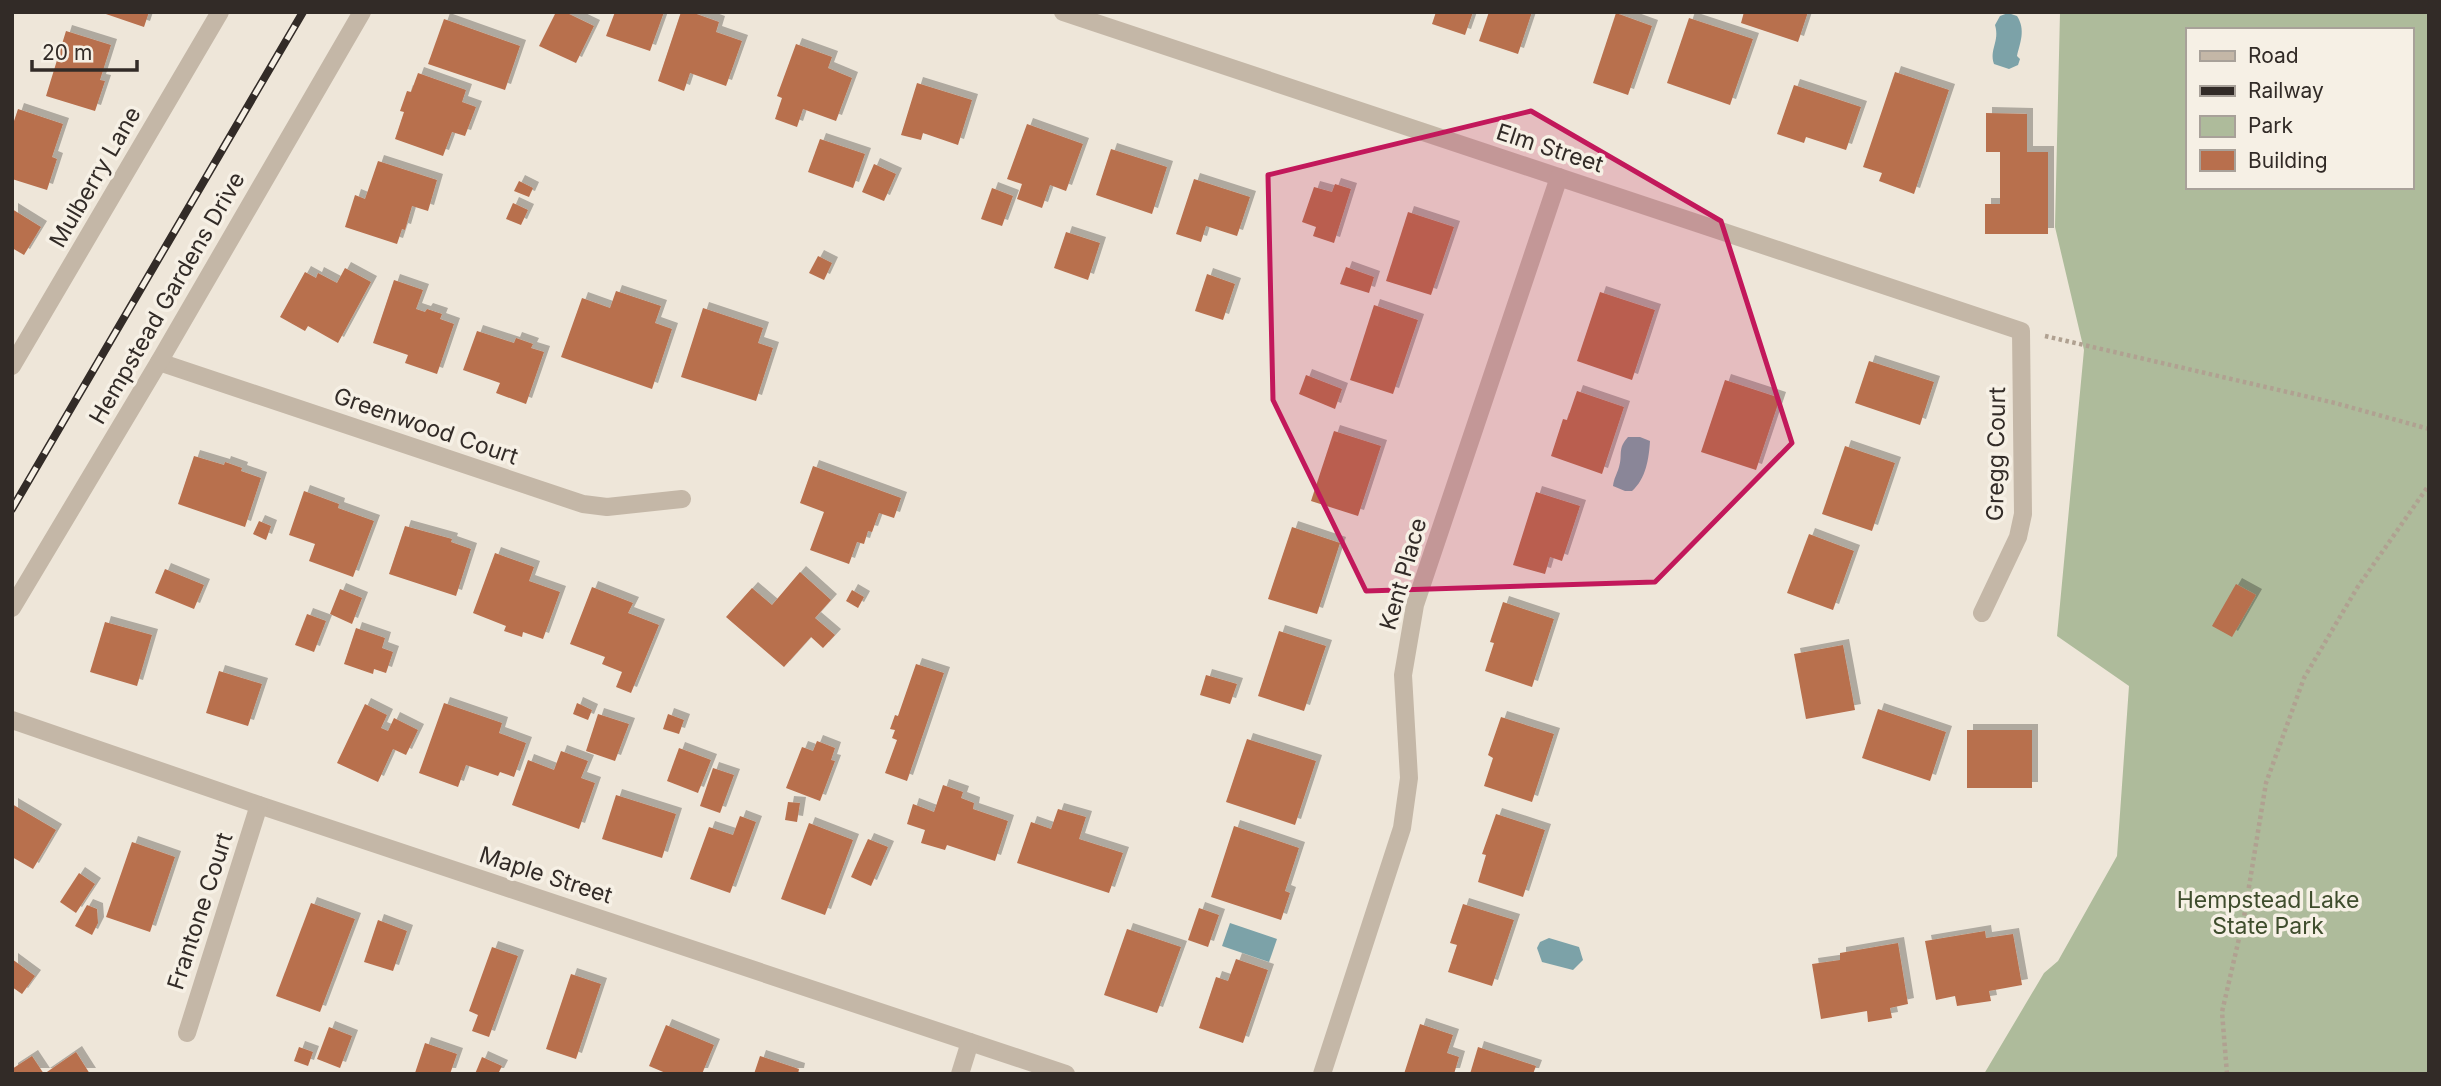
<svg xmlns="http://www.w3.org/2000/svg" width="2441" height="1086" font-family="Inter,sans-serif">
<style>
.green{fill:#aebb9b;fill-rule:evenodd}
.water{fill:#7ca2a8}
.building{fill:#b86f4d;filter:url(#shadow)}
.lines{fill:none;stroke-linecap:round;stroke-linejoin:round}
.path{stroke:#b0a191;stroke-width:4.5;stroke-dasharray:3.5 3.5;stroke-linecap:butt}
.minor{stroke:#c4b7a7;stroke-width:18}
.rail-casing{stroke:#322b27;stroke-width:8}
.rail{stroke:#f6f0e5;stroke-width:5;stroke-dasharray:16;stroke-linecap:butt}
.marked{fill:#c2185b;fill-opacity:0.2;stroke:#c2185b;stroke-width:5;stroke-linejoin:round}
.labels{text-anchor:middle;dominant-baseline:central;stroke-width:7;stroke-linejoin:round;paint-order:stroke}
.street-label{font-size:23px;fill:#322b27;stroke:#f6f0e5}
.park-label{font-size:23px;fill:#3f4d2d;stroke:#f6f0e5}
</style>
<defs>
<filter id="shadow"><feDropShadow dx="6" dy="-6" stdDeviation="0" flood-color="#0004"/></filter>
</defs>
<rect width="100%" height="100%" fill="#eee6d9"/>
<path class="green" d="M2060 12H2429V1074H1984L2044 973 2058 961 2117 856 2129 686 2057 636 2084 350 2055 227ZM2187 30H2411V187H2187Z"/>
<g class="water">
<path d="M2008 13 2017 16C2026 30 2020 43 2017 56L2020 59 2018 65 2009 69 1994 64C1989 49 2000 42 1995 25L2000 16Z"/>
<path d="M1628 437H1640L1650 441C1649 458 1646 479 1632 491H1625L1613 486C1614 478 1617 474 1619 467 1623 455 1617 449 1628 437Z"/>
<polygon points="1230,923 1277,939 1269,962 1222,946"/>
<polygon points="1549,938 1579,947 1583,960 1573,970 1542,962 1537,948 1540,942"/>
</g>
<g class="building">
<polygon points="100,12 149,12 144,27"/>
<polygon points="556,12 565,12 594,26 576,63 539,46"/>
<polygon points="615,12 664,12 650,51 606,36"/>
<polygon points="681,12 691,12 719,22 716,32 742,41 726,86 690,73 684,91 658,81"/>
<polygon points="1436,12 1473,12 1465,35 1432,24"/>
<polygon points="1489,12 1532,12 1518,54 1479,41"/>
<polygon points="1744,12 1808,12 1798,42 1741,23"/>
<polygon points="1616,13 1652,26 1628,95 1593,83"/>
<polygon points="1689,18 1753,39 1730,105 1667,83"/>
<polygon points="444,19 520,46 505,90 428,64"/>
<polygon points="66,31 111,45 100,80 105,81 95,111 46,96"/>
<polygon points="796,44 832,57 828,68 852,78 836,121 803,109 797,127 775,119 782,98 777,96"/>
<polygon points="1895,72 1949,90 1914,194 1879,181 1882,173 1863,167"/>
<polygon points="418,73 466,90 462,102 476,107 465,136 452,132 443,156 395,139 404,112 400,111 407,91 411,92"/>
<polygon points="917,83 972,100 958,145 923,133 921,140 901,135"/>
<polygon points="1794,85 1861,107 1846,150 1806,137 1804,143 1777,134"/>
<polygon points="18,109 63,124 52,157 57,159 47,190 12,179 12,127"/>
<polygon points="1986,113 2027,114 2027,152 2048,152 2048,234 1985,234 1985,204 2000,204 2000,152 1986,152"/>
<polygon points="1027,124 1083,144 1066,191 1050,185 1042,208 1017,199 1022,184 1007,179"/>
<polygon points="820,139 865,154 853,188 808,172"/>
<polygon points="1111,149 1167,167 1152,214 1096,195"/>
<polygon points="378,161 437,180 428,211 412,206 405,230 402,229 397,244 345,227 355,195 365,199"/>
<polygon points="874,164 896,174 884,201 862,192"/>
<polygon points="1194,179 1250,197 1237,236 1206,226 1201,242 1176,234"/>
<polygon points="519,181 533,188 529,197 514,191"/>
<polygon points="1335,184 1351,189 1334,243 1313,236 1316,227 1302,222 1314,187 1332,192"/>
<polygon points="992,188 1013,196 1002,226 981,219"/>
<polygon points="513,203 528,210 521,225 506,219"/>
<polygon points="12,209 41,227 24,255 12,248"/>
<polygon points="1408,212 1454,227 1431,295 1386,281"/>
<polygon points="1066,232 1100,243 1088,280 1054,268"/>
<polygon points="818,256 832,263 824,280 809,273"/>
<polygon points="1346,267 1374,277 1369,293 1340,284"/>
<polygon points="345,268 371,282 338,343 308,326 305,331 280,317 305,272 316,278 318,273 337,283"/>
<polygon points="1207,274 1235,284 1223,320 1195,311"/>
<polygon points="394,280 423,290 416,309 425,312 427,309 442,314 440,319 454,324 437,374 405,363 408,355 373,343"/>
<polygon points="616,291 661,306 655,323 672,329 652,389 561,357 582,298 610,308"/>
<polygon points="1600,292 1655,310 1632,380 1577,361"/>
<polygon points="1374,305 1418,320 1393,394 1350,380"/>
<polygon points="703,308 763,328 758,343 773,348 756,401 681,377"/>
<polygon points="477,331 514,343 516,338 533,344 531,348 544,352 526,404 496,393 500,383 463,370"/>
<polygon points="1869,361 1934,382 1920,425 1855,403"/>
<polygon points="1306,375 1342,389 1335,409 1299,394"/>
<polygon points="1725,380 1780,398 1756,470 1701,452"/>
<polygon points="1577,391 1624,407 1602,474 1551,456 1563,419 1567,420"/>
<polygon points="1334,431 1381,446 1358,516 1311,501"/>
<polygon points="1845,446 1895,463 1872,531 1822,514"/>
<polygon points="194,456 224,465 225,462 242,468 241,471 261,478 245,527 178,504"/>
<polygon points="813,466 901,498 894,518 879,513 872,532 868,531 864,544 857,542 849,564 810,550 824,512 800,503"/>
<polygon points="304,491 339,504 338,508 374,521 353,577 309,561 315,544 289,535"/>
<polygon points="1536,492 1580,506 1562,561 1550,557 1545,574 1513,565"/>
<polygon points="259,521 271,526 266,540 253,534"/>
<polygon points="405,526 452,539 451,542 471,549 456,596 389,574"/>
<polygon points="1292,527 1340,543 1317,614 1268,599"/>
<polygon points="1809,534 1854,551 1833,610 1787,593"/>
<polygon points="495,553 534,567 529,581 560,592 543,639 523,632 522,637 504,631 506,626 473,613"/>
<polygon points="165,569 204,585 194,609 155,593"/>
<polygon points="800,572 831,600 815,618 835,635 823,648 811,637 784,667 726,617 752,588 772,605"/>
<polygon points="2236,584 2256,595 2232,637 2212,626"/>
<polygon points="592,587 633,603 628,613 659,625 631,693 616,687 622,672 602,664 605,657 570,644"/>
<polygon points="340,589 362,598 352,624 330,614"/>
<polygon points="852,590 864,597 858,608 846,601"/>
<polygon points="1503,602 1554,619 1532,687 1485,671 1494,643 1490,642"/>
<polygon points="307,614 326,621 314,652 295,645"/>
<polygon points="105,622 152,635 137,686 90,672"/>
<polygon points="356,628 385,638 382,648 393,652 386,673 374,669 373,674 344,664"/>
<polygon points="1279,631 1326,646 1304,711 1258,696"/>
<polygon points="1843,645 1855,710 1806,719 1794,654"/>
<polygon points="916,664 944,673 907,781 885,773 897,740 892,738 895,730 890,729 895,715 898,716"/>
<polygon points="219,671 262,684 248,726 206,713"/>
<polygon points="1206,675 1237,684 1230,704 1200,695"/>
<polygon points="444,703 502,723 499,733 526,743 514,777 500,772 498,776 466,765 458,787 419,773"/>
<polygon points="577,703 592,710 588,720 573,714"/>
<polygon points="365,704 387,715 381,728 388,731 394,718 418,730 406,755 393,749 378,782 337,763"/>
<polygon points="1878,709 1946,732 1930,781 1862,758"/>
<polygon points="598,714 629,724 615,761 586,751"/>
<polygon points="668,714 684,720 679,734 663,729"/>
<polygon points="1501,717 1554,734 1532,802 1484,786 1493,758 1488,755"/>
<rect x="1967" y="730" width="65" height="58"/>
<polygon points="1247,739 1316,761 1295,825 1226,802"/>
<polygon points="817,741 835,748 831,760 835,761 820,801 786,788 802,747 813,751"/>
<polygon points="679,748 711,760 698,793 667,781"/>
<polygon points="561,751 588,761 581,778 595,783 579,829 512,805 528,760 554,770"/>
<polygon points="713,768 734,775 720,813 700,806"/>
<polygon points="943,785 963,792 961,798 974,803 973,809 1008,821 995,861 947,845 945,850 921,843 925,830 907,824 913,804 934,812"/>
<polygon points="616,795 676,814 662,858 602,839"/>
<polygon points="788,802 800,803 797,822 785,820"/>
<polygon points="12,804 56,830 33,869 12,857"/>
<polygon points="1058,809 1086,817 1079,839 1123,853 1109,893 1017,863 1031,822 1051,829"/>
<polygon points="1496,814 1545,830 1523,897 1478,882 1486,855 1482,854"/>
<polygon points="740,816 756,822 730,893 690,879 709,827 733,835"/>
<polygon points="809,823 853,840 825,915 781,899"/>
<polygon points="1234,826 1299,848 1285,891 1290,893 1281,920 1211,897"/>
<polygon points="868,839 888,847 871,886 851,877"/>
<polygon points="132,842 175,857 150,932 106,917"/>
<polygon points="79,873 95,884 76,913 60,902"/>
<polygon points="311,903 355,919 320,1012 276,996"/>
<polygon points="1463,904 1514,920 1492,986 1448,972 1457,945 1450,943"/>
<polygon points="87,905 97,909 98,923 92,935 75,926"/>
<polygon points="1199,908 1219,915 1208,947 1188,940"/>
<polygon points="378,920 407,931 393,971 364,962"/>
<polygon points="1127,929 1181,947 1157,1013 1104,995"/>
<polygon points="1985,931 1986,938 2013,934 2022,985 1989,991 1991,1001 1957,1006 1955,996 1936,1000 1925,941"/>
<polygon points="1898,943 1908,1004 1890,1008 1892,1018 1868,1022 1867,1011 1821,1019 1812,964 1840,960 1840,953"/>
<polygon points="492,947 518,956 489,1037 472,1031 478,1015 469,1011"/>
<polygon points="12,959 35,976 22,994 12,987"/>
<polygon points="1236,959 1268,970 1243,1043 1199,1028 1216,977 1228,981"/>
<polygon points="571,974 601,984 576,1059 546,1049"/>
<polygon points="1420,1024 1453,1035 1447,1053 1459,1057 1454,1074 1404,1074"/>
<polygon points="666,1025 714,1045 702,1074 668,1074 649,1066"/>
<polygon points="329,1027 352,1036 340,1068 317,1059"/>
<polygon points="425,1043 457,1054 450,1074 415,1073"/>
<polygon points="299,1047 313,1052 308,1066 294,1061"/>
<polygon points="1478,1047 1536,1066 1533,1074 1470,1074"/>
<polygon points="76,1052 90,1074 44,1074"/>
<polygon points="32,1056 44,1074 12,1074 12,1069"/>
<polygon points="760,1056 799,1069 798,1074 754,1074"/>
<polygon points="482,1057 502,1066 498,1074 475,1074"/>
</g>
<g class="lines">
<g class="path">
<polyline points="2045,336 2335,403 2429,429"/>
<polyline points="2227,1074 2222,1012 2244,917 2266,783 2304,678 2357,588 2429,485"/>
</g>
<g class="minor">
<polyline points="1063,12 2021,331 2023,514 2018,537 1982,613"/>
<polyline points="159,362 583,504 607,507 682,499"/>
<polyline points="12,366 220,12"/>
<polyline points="12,608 159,362 362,12"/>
<polyline points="12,720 259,805 1066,1074"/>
<polyline points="187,1033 259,805"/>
<polyline points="960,1074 970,1042"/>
<polyline points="1322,1074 1402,828 1409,778 1403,675 1415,605 1559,177"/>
</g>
<defs>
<polyline id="rail" points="12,509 303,12"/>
</defs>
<use href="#rail" class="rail-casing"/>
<use href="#rail" class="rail"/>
</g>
<path class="marked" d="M1531 111 1721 221 1792 443 1655 582 1366 591 1273 400 1268 175Z"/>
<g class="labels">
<g class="street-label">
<text transform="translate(1550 148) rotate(18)">Elm Street</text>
<text transform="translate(95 177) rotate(-60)">Mulberry Lane</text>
<text transform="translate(167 298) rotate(-60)">Hempstead Gardens Drive</text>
<text transform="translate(426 426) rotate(19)">Greenwood Court</text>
<text transform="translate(1996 454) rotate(-89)">Gregg Court</text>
<text transform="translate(1403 574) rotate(-74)">Kent Place</text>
<text transform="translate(546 875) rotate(18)">Maple Street</text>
<text transform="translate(200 911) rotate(-72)">Frantone Court</text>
</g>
<g class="park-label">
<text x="2268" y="900">Hempstead Lake<tspan x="2268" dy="26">State Park</tspan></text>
</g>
</g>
<rect width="2441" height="1086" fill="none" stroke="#322b27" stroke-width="28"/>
<rect x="2186" y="28" width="228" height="161" fill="#f6f0e5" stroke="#a8a199" stroke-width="2"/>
<rect x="2200" y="51" width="35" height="10" fill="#c4b7a7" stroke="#a8a199" stroke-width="2"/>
<text x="2248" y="63" font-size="21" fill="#322b27">Road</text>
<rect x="2200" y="86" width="35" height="10" fill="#322b27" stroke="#a8a199" stroke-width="2"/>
<text x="2248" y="98" font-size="21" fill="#322b27">Railway</text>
<rect x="2200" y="116" width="35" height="21" fill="#aebb9b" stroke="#a8a199" stroke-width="2"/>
<text x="2248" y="133" font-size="21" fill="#322b27">Park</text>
<rect x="2200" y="150" width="35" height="21" fill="#b86f4d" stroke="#a8a199" stroke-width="2"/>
<text x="2248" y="168" font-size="21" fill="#322b27">Building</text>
<path d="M32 60v10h105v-10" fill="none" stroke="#322b27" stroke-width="3.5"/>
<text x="42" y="60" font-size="21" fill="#322b27" stroke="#f6f0e5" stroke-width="5" paint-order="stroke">20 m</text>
</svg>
